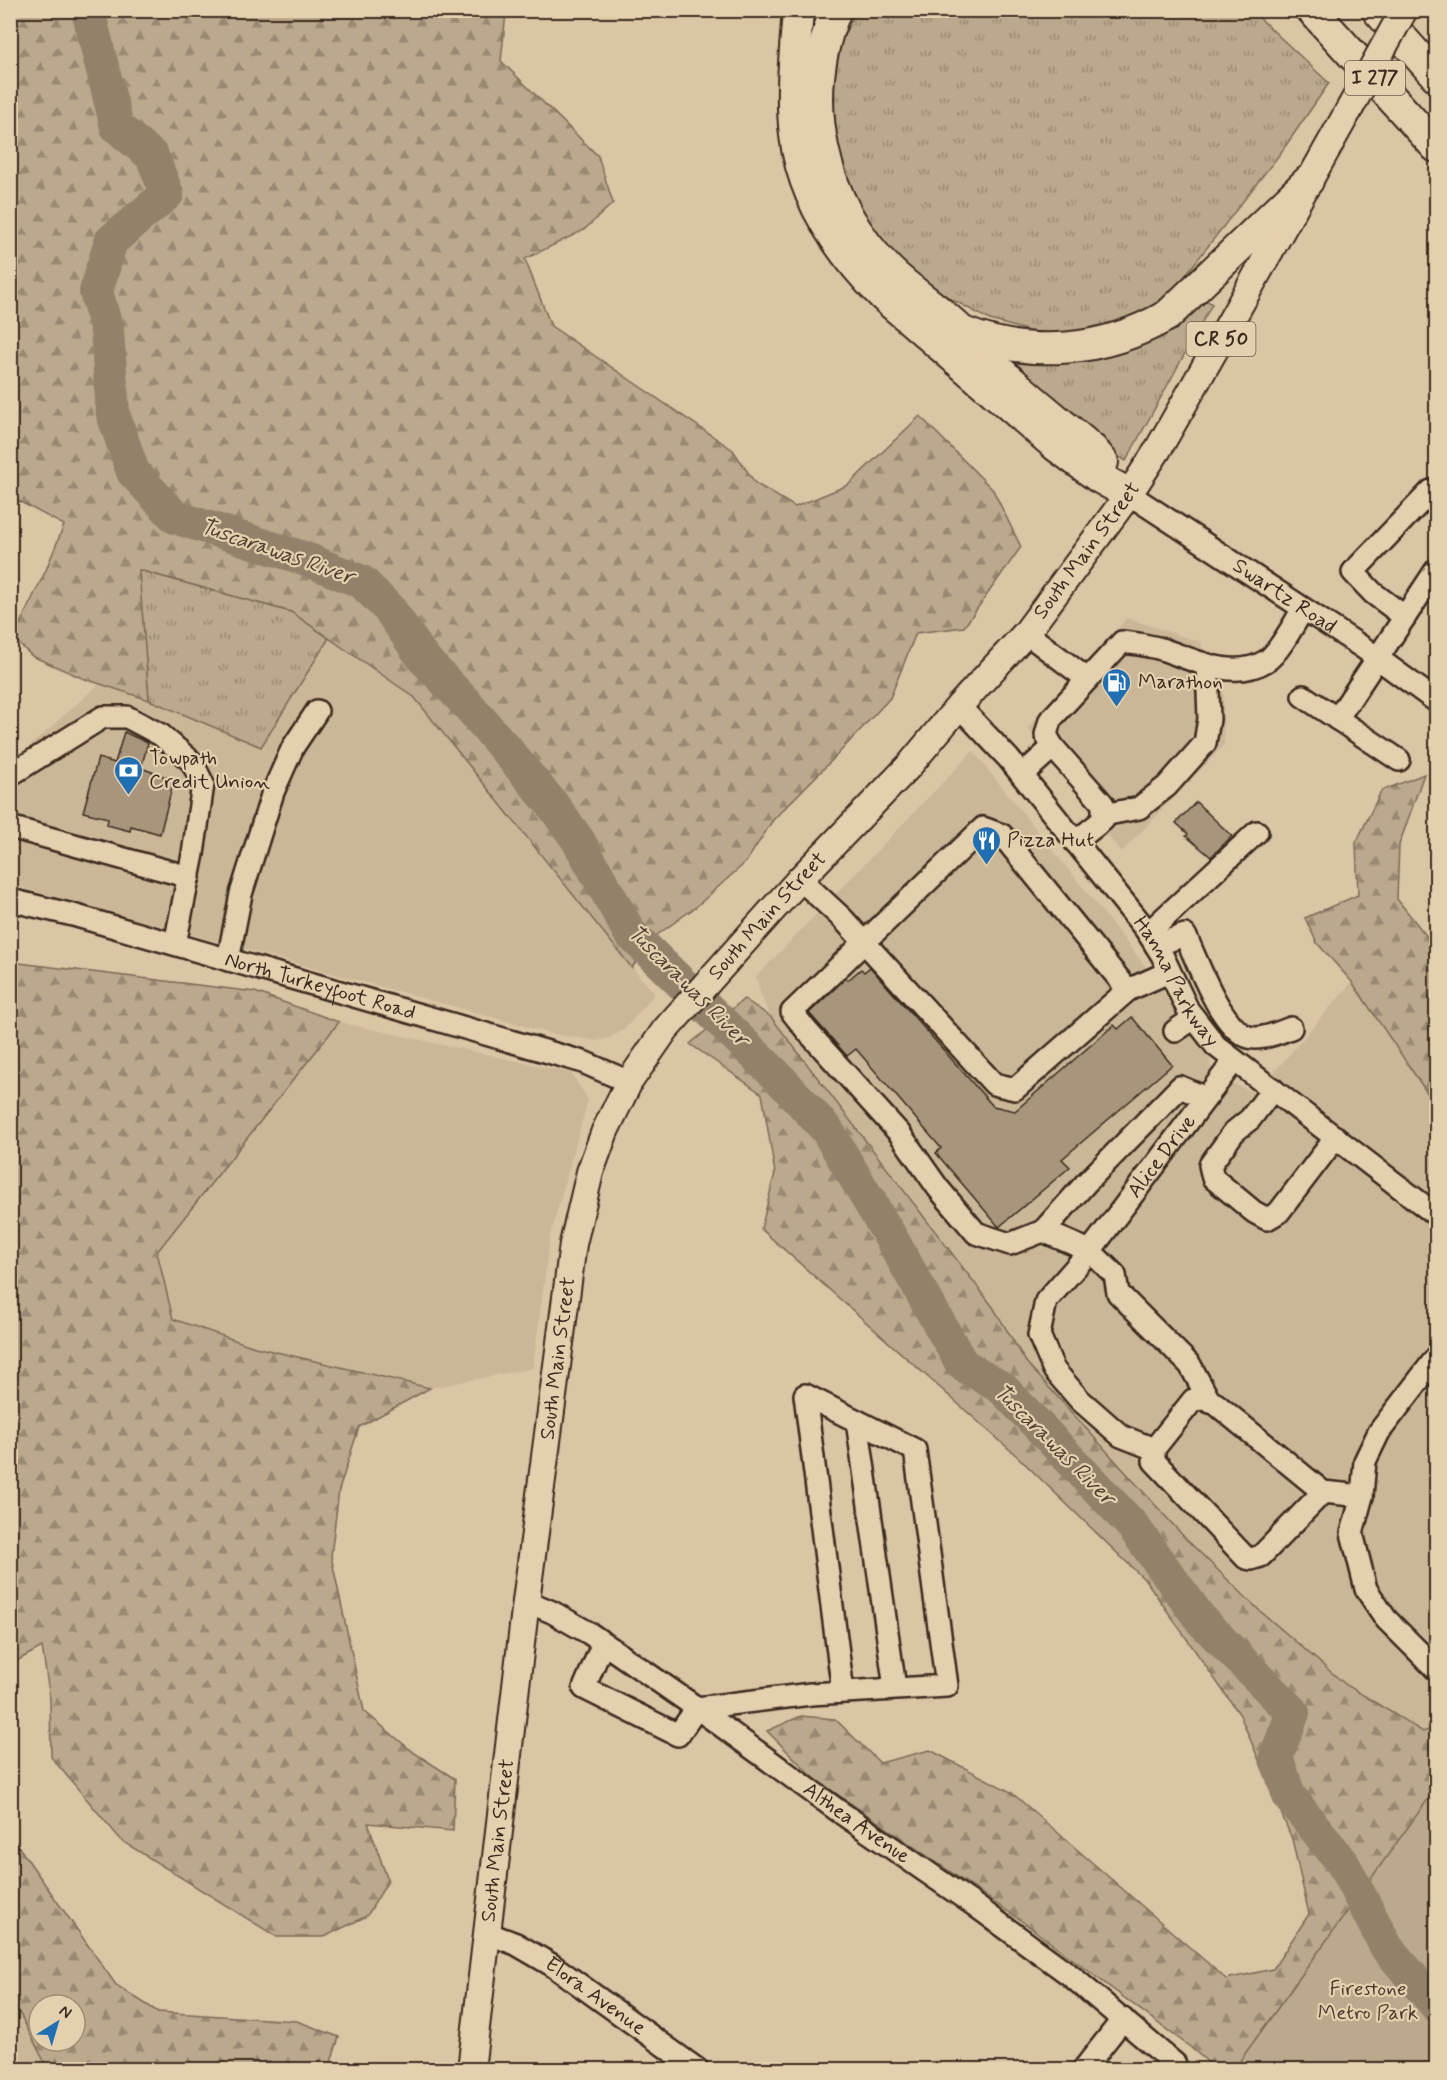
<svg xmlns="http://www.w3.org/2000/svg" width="1447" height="2080" font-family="Mynerve,sans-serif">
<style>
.built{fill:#cbb798}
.grass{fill:url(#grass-tufts);stroke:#7c6955;stroke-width:1.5}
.forest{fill:url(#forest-firs);stroke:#7c6955;stroke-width:1.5;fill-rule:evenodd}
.green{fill:#bca88c;stroke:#7c6955;stroke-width:1.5}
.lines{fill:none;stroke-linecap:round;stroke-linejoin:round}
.river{stroke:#94816a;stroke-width:34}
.building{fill:#a8957b;stroke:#3b2a1e;stroke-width:1.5}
.minor-casing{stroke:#3b2a1e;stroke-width:26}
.major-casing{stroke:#3b2a1e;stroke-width:30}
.highway-casing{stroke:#3b2a1e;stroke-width:34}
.minor{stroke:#e4cfae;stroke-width:21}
.major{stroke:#e4cfae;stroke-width:26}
.highway{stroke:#e4cfae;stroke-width:30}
.major-bridge-casing{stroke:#3b2a1e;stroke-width:30;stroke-linecap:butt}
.major-bridge{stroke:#e4cfae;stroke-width:26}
.labels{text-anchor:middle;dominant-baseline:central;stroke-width:4.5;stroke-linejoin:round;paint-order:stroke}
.shield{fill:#e4cfae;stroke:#6e5c49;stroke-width:1.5}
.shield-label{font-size:20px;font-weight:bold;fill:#3b2a1e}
.street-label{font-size:21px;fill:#3b2a1e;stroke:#e4cfae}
.poi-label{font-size:21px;fill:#3b2a1e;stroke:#e4cfae;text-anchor:start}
.park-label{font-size:21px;fill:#4e3d2e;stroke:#e4cfae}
.water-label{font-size:22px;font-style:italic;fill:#514031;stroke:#e4cfae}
</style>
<defs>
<pattern id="grass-tufts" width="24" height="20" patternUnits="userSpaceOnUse" patternTransform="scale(1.5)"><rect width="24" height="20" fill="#bca88c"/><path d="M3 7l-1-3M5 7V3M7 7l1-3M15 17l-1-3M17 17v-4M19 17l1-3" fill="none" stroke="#9a8972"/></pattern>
<pattern id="forest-firs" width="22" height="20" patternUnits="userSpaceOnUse" patternTransform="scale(1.5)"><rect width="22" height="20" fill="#bca88c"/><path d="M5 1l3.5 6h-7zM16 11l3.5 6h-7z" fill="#9a8972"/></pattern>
</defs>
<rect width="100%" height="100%" fill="#dac5a5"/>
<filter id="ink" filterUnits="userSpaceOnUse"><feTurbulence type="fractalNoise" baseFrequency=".0167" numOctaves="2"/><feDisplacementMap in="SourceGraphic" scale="12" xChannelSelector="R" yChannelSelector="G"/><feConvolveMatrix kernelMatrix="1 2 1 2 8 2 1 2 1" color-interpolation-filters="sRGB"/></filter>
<g filter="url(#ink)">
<g class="built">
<polygon points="1127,618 1200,642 1223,687 1224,745 1121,853 1028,728"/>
<polygon points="329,638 414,697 632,968 655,993 625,1029 609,1038 597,1041 553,1034 11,885 10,764 99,684 149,700 261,747"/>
<polygon points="973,751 1140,959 1172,1005 1210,1054 1211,1074 1256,1093 1352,982 1436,1106 1436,1727 1424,1732 1345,1684 1260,1611 1186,1539 1026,1362 993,1306 771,1017 761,995 756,977"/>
<polygon points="339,1022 571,1073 588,1100 550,1236 533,1368 430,1388 255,1347 173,1318 157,1252"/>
<polygon points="10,2004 20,2014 48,2069 11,2069"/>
</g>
<g class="grass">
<polygon points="856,10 1252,11 1329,83 1282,151 1174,290 1126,325 1051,337 990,320 924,284 877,238 839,162 830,87 841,42"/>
<polygon points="1205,299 1212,304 1126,461 1099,445 990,349 1008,356"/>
<polygon points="138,570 291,612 329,638 261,747 149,700"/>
</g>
<g class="forest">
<polygon points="10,11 526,11 506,13 501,61 598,156 613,203 584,230 525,259 551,326 733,450 755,483 795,507 848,485 920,416 993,490 1021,547 964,627 916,633 890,698 836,756 773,820 746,862 697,906 653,938 632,968 414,697 291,612 139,570 149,700 82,678 32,656 13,638 46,570 64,525 11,497"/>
<polygon points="1424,774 1399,845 1397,899 1436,948 1436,1106 1352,982 1317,943 1305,918 1358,895 1356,843 1381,791"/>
<polygon points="11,962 255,992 339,1022 157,1252 173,1319 255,1347 430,1388 359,1427 339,1490 331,1556 364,1711 413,1752 455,1779 453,1831 368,1823 388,1881 367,1916 324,1937 277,1937 122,1841 51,1757 50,1699 42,1647 11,1664"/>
<polygon points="744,999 771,1017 993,1307 1026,1362 1186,1539 1260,1611 1345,1684 1423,1732 1436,1727 1436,2069 1216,2069 1190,2047 1019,1919 814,1778 767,1731 801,1716 835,1719 880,1763 930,1750 1011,1792 1226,1979 1273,1969 1309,1914 1292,1839 1240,1715 1147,1582 1018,1457 761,1229 775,1173 762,1094 690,1044"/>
<path d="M11 1836 116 1985 158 2012 297 2021 339 2037 329 2069H48L20 2014 11 2004ZM39 2005H75V2041H39Z"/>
</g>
<polygon class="green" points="1436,1788 1436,2069 1234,2069"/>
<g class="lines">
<polyline class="river" points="88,10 117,127 152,156 167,194 111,241 96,292 107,330 113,414 133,472 175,517 306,559 362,582 390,610 423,658 468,705 552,804 578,840 630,933 779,1078 827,1130 891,1238 962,1364 1003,1389 1047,1435 1132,1525 1202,1621 1293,1713 1276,1756 1289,1796 1342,1862 1387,1948 1436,2005"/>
</g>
<g class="building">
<polygon points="124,732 148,743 141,768 174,780 160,834 131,826 130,831 107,825 108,818 83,812 98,758 115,763"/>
<polygon points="1196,802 1232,836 1211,857 1186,836 1188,834 1176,823"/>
<polygon points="870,967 993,1106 1015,1111 1114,1025 1118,1029 1132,1017 1172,1065 1062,1159 1070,1167 999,1227 936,1153 941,1148 856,1049 847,1056 809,1013 846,978 848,980 861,969 864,972"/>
</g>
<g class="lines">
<defs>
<g id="minor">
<path id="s1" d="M1129 494 1365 649 1436 701"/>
<polyline points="1405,617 1373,593 1353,572 1431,491 1436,496"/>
<polyline points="1026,633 1087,679"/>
<polyline points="1303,696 1399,760"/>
<path id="s2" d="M959 706 1009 759 1147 931 1162 955 1188 1010 1216 1046 1436 1215"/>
<polyline points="1337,719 1436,570"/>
<polyline points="10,775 103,717 127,717 161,735 192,762 203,784 193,854 175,944"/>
<polyline points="1022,775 1053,747"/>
<polyline points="1103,815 1139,808 1167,786 1205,743 1209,719 1207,665"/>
<polyline points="10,827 189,877"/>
<path d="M1075 842 1103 820V804L1053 747 1046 735 1050 720 1122 642C1134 643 1146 645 1158 648 1191 658 1232 682 1266 661 1279 653 1295 622 1303 609"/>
<polyline points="800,879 843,919 994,1084 1015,1089 1128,990 1169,972"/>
<path id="s3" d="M10 900 73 915 583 1062 629 1082"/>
<polyline points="1148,933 1257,832"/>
<path d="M1156 945 1185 935C1197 959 1223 1038 1255 1038 1267 1038 1281 1032 1291 1028"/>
<polyline points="228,960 241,894 273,792 293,747 317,711"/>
<polyline points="1128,990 1002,835 983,828 792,1012 807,1031 900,1134 938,1188 976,1233 1010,1244 1043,1231 1086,1183 1180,1087 1206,1098"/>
<polyline points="1175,1031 1194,1018"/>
<polyline points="1273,1089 1250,1119 1234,1132 1210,1165 1213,1178 1254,1212 1267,1219 1279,1212 1336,1137"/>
<polyline points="1043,1231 1090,1251 1115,1275 1118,1293 1190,1365 1210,1402"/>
<polyline points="857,1421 895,1688"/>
<path id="s4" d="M1154 1449 1121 1436 1080 1400 1054 1370 1039 1335 1046 1301 1090 1251 1234 1061"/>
<polyline points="1323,1492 1261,1556 1251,1559 1246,1558 1154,1461 1154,1449 1193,1400 1205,1399 1216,1404 1323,1492 1362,1496"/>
<path id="s5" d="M526 1601 552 1612 589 1633 697 1708 840 1812 973 1904 1070 1975 1175 2064"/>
<polyline points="603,1643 584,1688 678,1735 697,1708 811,1694 947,1686 915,1450 805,1395 843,1692"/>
<polyline points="1436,1669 1386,1619 1366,1589 1352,1533 1362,1496 1365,1461 1379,1432 1436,1358"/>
<path id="s6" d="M487 1933 516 1944 552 1965 698 2070"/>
<polyline points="1083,2070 1123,2019"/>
</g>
<g id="major">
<path id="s7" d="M471 2070 526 1601 573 1244 590 1172 605 1131 629 1082 665 1030 800 879 908 767 959 706 1026 633 1129 494 1157 451 1214 351 1350 108"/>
</g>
<g id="highway">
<path d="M798 10C795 52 790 93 795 135 802 199 840 253 884 297L1056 446 1098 477 1129 494"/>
<path d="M836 10C799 99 821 203 890 271 913 293 941 310 963 333 970 339 975 347 981 353 1014 386 1056 418 1092 449L1103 462"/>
<polyline points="1312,10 1436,147"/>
<polyline points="1377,10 1436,76"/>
<path d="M963 332C1030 359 1105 352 1168 315L1308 181"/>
</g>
</defs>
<use href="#minor" class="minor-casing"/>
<use href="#major" class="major-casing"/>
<use href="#highway" class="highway-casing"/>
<use href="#minor" class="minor"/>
<use href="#major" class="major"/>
<use href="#highway" class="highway"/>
<defs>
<polyline id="major-bridge" points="1350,108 1404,10"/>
</defs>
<use href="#major-bridge" class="major-bridge-casing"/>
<use href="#major-bridge" class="major-bridge"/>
</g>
</g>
<defs>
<symbol id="fuel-pin" viewBox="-11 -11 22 30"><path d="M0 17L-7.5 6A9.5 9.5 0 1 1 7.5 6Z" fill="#1f6fb2" stroke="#e4cfae"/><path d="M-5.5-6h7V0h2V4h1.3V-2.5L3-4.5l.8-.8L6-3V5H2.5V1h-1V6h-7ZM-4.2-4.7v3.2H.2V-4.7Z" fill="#fff"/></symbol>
<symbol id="bank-pin" viewBox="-11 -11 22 30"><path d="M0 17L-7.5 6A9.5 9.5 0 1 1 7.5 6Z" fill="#1f6fb2" stroke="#e4cfae"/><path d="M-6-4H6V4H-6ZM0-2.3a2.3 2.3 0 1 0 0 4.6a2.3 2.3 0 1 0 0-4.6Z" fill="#fff"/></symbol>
<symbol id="restaurant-pin" viewBox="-11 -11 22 30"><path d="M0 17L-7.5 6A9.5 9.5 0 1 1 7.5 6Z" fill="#1f6fb2" stroke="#e4cfae"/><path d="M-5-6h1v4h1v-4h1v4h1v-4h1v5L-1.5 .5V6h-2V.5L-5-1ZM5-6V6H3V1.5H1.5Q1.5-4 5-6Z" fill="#fff"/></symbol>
</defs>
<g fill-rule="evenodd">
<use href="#fuel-pin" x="1100" y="666" width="33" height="45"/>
<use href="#bank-pin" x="112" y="754" width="33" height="45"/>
<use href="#restaurant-pin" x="970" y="824" width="33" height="45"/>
</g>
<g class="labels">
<g class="shield">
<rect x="1345" y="61" width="60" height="34" rx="4.5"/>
<rect x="1186.5" y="322" width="69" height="34" rx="4.5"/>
</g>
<g class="shield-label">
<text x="1375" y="78">I 277</text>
<text x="1221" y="339">CR 50</text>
</g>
<g class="street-label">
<text stroke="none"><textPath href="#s7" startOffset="1707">South Main Street</textPath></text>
<text stroke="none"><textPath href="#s1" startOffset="186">Swartz Road</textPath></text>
<text stroke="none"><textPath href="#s7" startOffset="1221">South Main Street</textPath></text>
<text stroke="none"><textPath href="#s2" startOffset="352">Hanna Parkway</textPath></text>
<text stroke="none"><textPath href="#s3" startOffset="322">North Turkeyfoot Road</textPath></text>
<text stroke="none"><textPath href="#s4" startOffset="388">Alice Drive</textPath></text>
<text stroke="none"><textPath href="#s7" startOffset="717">South Main Street</textPath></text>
<text stroke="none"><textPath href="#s5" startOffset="399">Althea Avenue</textPath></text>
<text stroke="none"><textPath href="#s7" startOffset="231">South Main Street</textPath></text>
<text stroke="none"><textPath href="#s6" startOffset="126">Elora Avenue</textPath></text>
</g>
<g class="poi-label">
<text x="1138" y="682">Marathon</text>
<text x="149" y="758">Towpath<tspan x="149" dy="24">Credit Union</tspan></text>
<text x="1007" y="840">Pizza Hut</text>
</g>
<g class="park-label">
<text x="1368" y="1989">Firestone<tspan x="1368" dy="24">Metro Park</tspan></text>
</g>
<g class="water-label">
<text transform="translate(277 552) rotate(19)">Tuscarawas River</text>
<text transform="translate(688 986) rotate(45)">Tuscarawas River</text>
<text transform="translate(1054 1445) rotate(45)">Tuscarawas River</text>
</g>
</g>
<rect width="1447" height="2080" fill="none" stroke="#e4cfae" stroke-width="36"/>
<rect x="18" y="18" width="1411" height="2044" fill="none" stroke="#3b2a1e" stroke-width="2" filter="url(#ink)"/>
<g transform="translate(57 2023) rotate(37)"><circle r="28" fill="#e4cfae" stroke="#a08d74" stroke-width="1.5"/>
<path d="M0-4.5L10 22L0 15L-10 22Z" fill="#1f6fb2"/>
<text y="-9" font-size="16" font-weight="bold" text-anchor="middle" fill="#3b2a1e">N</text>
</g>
</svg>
